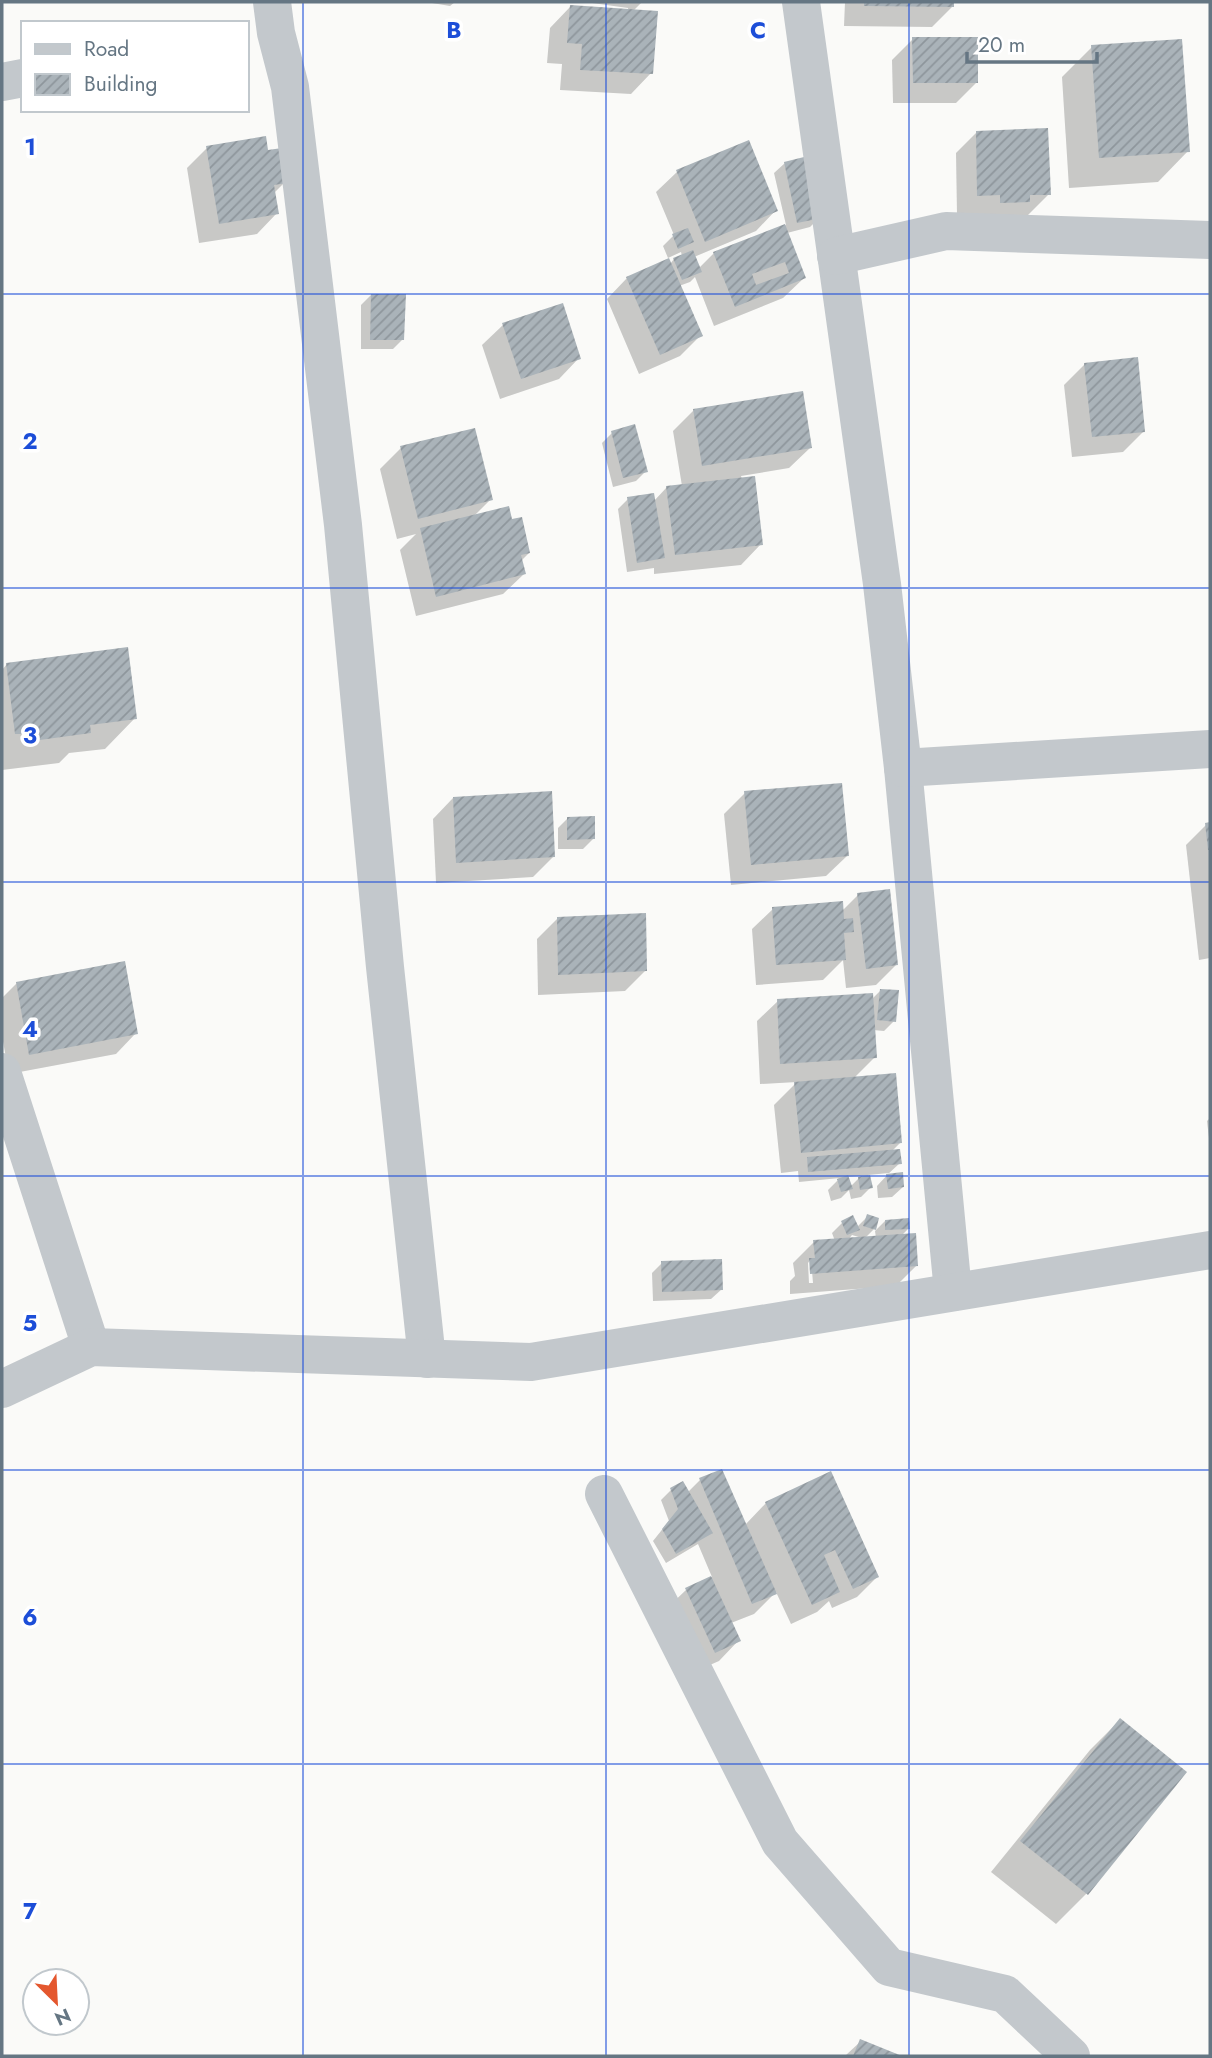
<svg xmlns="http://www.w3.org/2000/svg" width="1212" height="2058" font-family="Jost,sans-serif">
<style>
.shadow{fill:#0003;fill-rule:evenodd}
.building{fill:url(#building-hatch);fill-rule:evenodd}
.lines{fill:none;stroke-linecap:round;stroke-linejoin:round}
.minor{stroke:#c3c8cc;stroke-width:38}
.grid{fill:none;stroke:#1d4ed8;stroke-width:2;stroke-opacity:0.55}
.grid-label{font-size:23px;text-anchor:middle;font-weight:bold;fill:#1d4ed8;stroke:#fff;stroke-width:7;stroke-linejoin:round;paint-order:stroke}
</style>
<defs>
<pattern id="building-hatch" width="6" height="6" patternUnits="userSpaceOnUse" patternTransform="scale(1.75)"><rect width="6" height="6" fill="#aab3b9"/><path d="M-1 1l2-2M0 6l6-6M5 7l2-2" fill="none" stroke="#8e969c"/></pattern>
</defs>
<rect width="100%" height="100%" fill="#fafaf8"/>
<g class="shadow">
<polygon points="426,2 455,2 450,6"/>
<polygon points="585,2 642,2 633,11 651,73 631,94 560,90 562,64 547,63 550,28 570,7 628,11 628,8"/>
<polygon points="845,2 952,2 952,7 932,27 844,26"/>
<polygon points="913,39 977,82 956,103 893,103 892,60"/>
<polygon points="1092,47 1188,151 1158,182 1069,188 1062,77"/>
<polygon points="976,133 1049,194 1028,215 957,215 956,153"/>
<polygon points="207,148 266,152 285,182 274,193 277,213 257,234 199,243 187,168"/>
<polygon points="785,163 820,217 810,227 787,233 804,278 783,298 714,326 695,277 690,282 679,286 701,335 680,356 639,374 607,299 627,278 670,264 674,259 682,256 681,252 668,258 663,246 674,235 656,192 677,172 776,210 756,231 694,257 699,268 714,253 786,225 774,173"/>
<polygon points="371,295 403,339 393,349 361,349 361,305"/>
<polygon points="503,325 579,358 559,379 500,399 482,345"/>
<polygon points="1085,364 1144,431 1123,452 1072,457 1064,385"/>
<polygon points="694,410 810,448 789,468 741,476 761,544 741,565 654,574 654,568 627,572 618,509 628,499 654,501 667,487 682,486 673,431"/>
<polygon points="612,433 646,471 636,481 613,487 602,443"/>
<polygon points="401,448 491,499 474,516 511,521 529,553 521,561 524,574 503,594 416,616 400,550 416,534 397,539 380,469"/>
<polygon points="7,664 135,718 105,749 69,753 59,763 2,770 2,670"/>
<polygon points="745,793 847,856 826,876 731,885 724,814"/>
<polygon points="453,798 554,856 533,877 436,883 433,819"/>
<polygon points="568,818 593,839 583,849 558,849 558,828"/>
<polygon points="1210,824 1210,958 1199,960 1186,845 1206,825"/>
<polygon points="858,895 897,964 876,985 846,988 843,960 823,980 756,985 752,929 773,909 842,911"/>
<polygon points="557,919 646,970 625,991 538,995 537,939"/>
<polygon points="17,983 136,1033 116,1054 9,1074 2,1036 2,998"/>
<path d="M880 991 894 1021 884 1031 873 1030 875 1057 854 1078 901 1142 892 1151 900 1163 887 1175 903 1187 892 1197 878 1198 877 1186 889 1173 868 1175 871 1187 861 1197 851 1199 849 1190 841 1198 831 1201 828 1190 840 1178 799 1182 798 1171 781 1173 774 1105 797 1082 760 1084 757 1021 778 1001 871 1000ZM861 1176 850 1187 847 1177Z"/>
<polygon points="1210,1118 1210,1147 1207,1121"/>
<path d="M868 1216 874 1229 865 1238H876L875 1231 885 1221 908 1229 901 1236 917 1265 896 1286 790 1294V1281L795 1276 793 1263 814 1242 835 1241 832 1233 842 1223 857 1227ZM852 1235 862 1238 848 1240ZM811 1259 813 1283H809L808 1263Z"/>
<polygon points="662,1263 722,1289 711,1299 653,1301 652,1273"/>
<polygon points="721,1471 745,1525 766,1503 877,1577 857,1597 832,1608 829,1601 817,1612 791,1624 776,1592 754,1614 731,1623 739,1640 719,1661 694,1672 665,1610 686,1590 712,1577 698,1544 666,1563 653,1541 669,1521 661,1500 671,1490 688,1492 700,1480"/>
<polygon points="1120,1720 1185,1773 1086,1894 1056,1924 991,1872 1090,1750"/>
<polygon points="861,2041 898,2056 845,2056"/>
</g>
<g class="building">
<polygon points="864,2 954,2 954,7 864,6"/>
<polygon points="570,5 658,11 653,74 580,70 582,44 567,43"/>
<polygon points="912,37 978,37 978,83 913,83"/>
<polygon points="1182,39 1190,152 1099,158 1091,45"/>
<polygon points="1048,128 1051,195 1030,195 1030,202 1000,203 1000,195 977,196 976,131"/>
<polygon points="266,136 268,150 282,148 287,183 274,185 279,214 219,224 206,146"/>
<polygon points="749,140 778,211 705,242 676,170"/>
<polygon points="808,156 822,218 797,223 784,162"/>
<path d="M785 224 806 278 735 307 713 252ZM785 262 789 273 756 285 752 274Z"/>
<polygon points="688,228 694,242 678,249 672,234"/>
<polygon points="693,250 702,272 682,280 673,258"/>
<polygon points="669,258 703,336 660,355 626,277"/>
<polygon points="371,294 406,294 404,340 370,340"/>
<polygon points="563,303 581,359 521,379 502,323"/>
<polygon points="1138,357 1145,432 1092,437 1084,363"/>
<polygon points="803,391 812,448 702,466 693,409"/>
<polygon points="635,424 648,472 623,478 611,431"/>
<polygon points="475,428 493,500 418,519 400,446"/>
<polygon points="755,476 763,545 675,555 666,486"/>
<polygon points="654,493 665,558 637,563 627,497"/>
<polygon points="509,506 512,519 522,517 530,553 521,555 526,574 436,597 420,528"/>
<polygon points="128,647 137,719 90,725 91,733 25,742 24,734 15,734 6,663"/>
<polygon points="842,783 849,856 751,865 744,791"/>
<polygon points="552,791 555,857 456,863 453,797"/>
<polygon points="595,816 595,839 567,840 567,817"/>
<polygon points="1210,822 1210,850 1208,850 1205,823"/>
<polygon points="890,889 898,965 866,969 857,893"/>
<polygon points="843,901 844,919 853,918 854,932 844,933 846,960 776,965 772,907"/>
<polygon points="646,913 647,971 558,975 557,917"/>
<polygon points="125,961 138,1034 29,1055 16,982"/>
<polygon points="880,989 899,990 896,1022 877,1020"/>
<polygon points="873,993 877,1058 780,1064 777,999"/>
<polygon points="896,1073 902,1143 801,1153 794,1082"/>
<polygon points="900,1149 902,1164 808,1172 807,1157"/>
<polygon points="903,1172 904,1187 888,1189 886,1174"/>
<polygon points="848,1175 853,1189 841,1192 837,1179"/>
<polygon points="870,1175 873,1188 860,1190 858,1177"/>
<polygon points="867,1214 879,1218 876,1230 863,1226"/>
<polygon points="853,1215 860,1230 847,1235 841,1221"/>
<polygon points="909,1218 910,1229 885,1230 885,1220"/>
<polygon points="916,1233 918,1266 810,1274 809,1258 815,1258 813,1240"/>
<polygon points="722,1259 723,1290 662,1292 661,1261"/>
<polygon points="722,1469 777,1594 752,1604 699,1478"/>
<polygon points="831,1471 879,1577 853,1589 835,1550 824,1555 840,1592 812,1605 765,1502"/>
<polygon points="683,1481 713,1533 676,1554 662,1529 678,1509 670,1488"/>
<polygon points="711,1576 741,1641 715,1653 685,1588"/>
<polygon points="1120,1718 1187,1772 1088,1895 1020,1841"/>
<polygon points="860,2039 902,2056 853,2056"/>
</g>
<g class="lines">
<g class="minor">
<polyline points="272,2 276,33 290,87 343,525 385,967 427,1359"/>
<polyline points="801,2 882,584 903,768 953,1292"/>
<polyline points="2,82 23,78"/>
<polyline points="836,256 946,231 1210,240"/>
<polyline points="903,768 1210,749"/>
<polyline points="2,1072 91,1347"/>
<polyline points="2,1389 91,1347 531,1362 1210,1250"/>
<polyline points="604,1494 780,1842 889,1967 1005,1994 1071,2056"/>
</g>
</g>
<path class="grid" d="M303 2V2056M606 2V2056M909 2V2056M2 294H1210M2 588H1210M2 882H1210M2 1176H1210M2 1470H1210M2 1764H1210"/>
<g class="grid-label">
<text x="454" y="38">B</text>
<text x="758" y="38">C</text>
<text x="30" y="155">1</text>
<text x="30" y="449">2</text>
<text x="30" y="743">3</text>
<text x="30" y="1037">4</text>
<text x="30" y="1331">5</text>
<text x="30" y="1625">6</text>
<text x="30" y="1919">7</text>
</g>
<rect width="1212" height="2058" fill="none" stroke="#657683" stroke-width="7"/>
<rect x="21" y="21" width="228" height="91" fill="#ffffff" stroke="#c1c8cd" stroke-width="2"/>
<rect x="35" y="44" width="35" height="10" fill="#c3c8cc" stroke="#c1c8cd" stroke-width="2"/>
<text x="84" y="56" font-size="21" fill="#657683">Road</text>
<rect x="35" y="74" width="35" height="21" fill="url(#building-hatch)" stroke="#c1c8cd" stroke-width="2"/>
<text x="84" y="91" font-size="21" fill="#657683">Building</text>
<g transform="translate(56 2002) rotate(156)"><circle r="33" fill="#ffffff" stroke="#c1c8cd" stroke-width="2"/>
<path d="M0-5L12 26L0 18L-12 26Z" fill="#e4572e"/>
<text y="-10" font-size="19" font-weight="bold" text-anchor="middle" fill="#657683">N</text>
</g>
<path d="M967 52v10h130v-10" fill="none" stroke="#657683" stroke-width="3.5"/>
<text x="978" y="52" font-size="21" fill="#657683" stroke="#ffffff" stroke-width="5" paint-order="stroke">20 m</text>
</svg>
